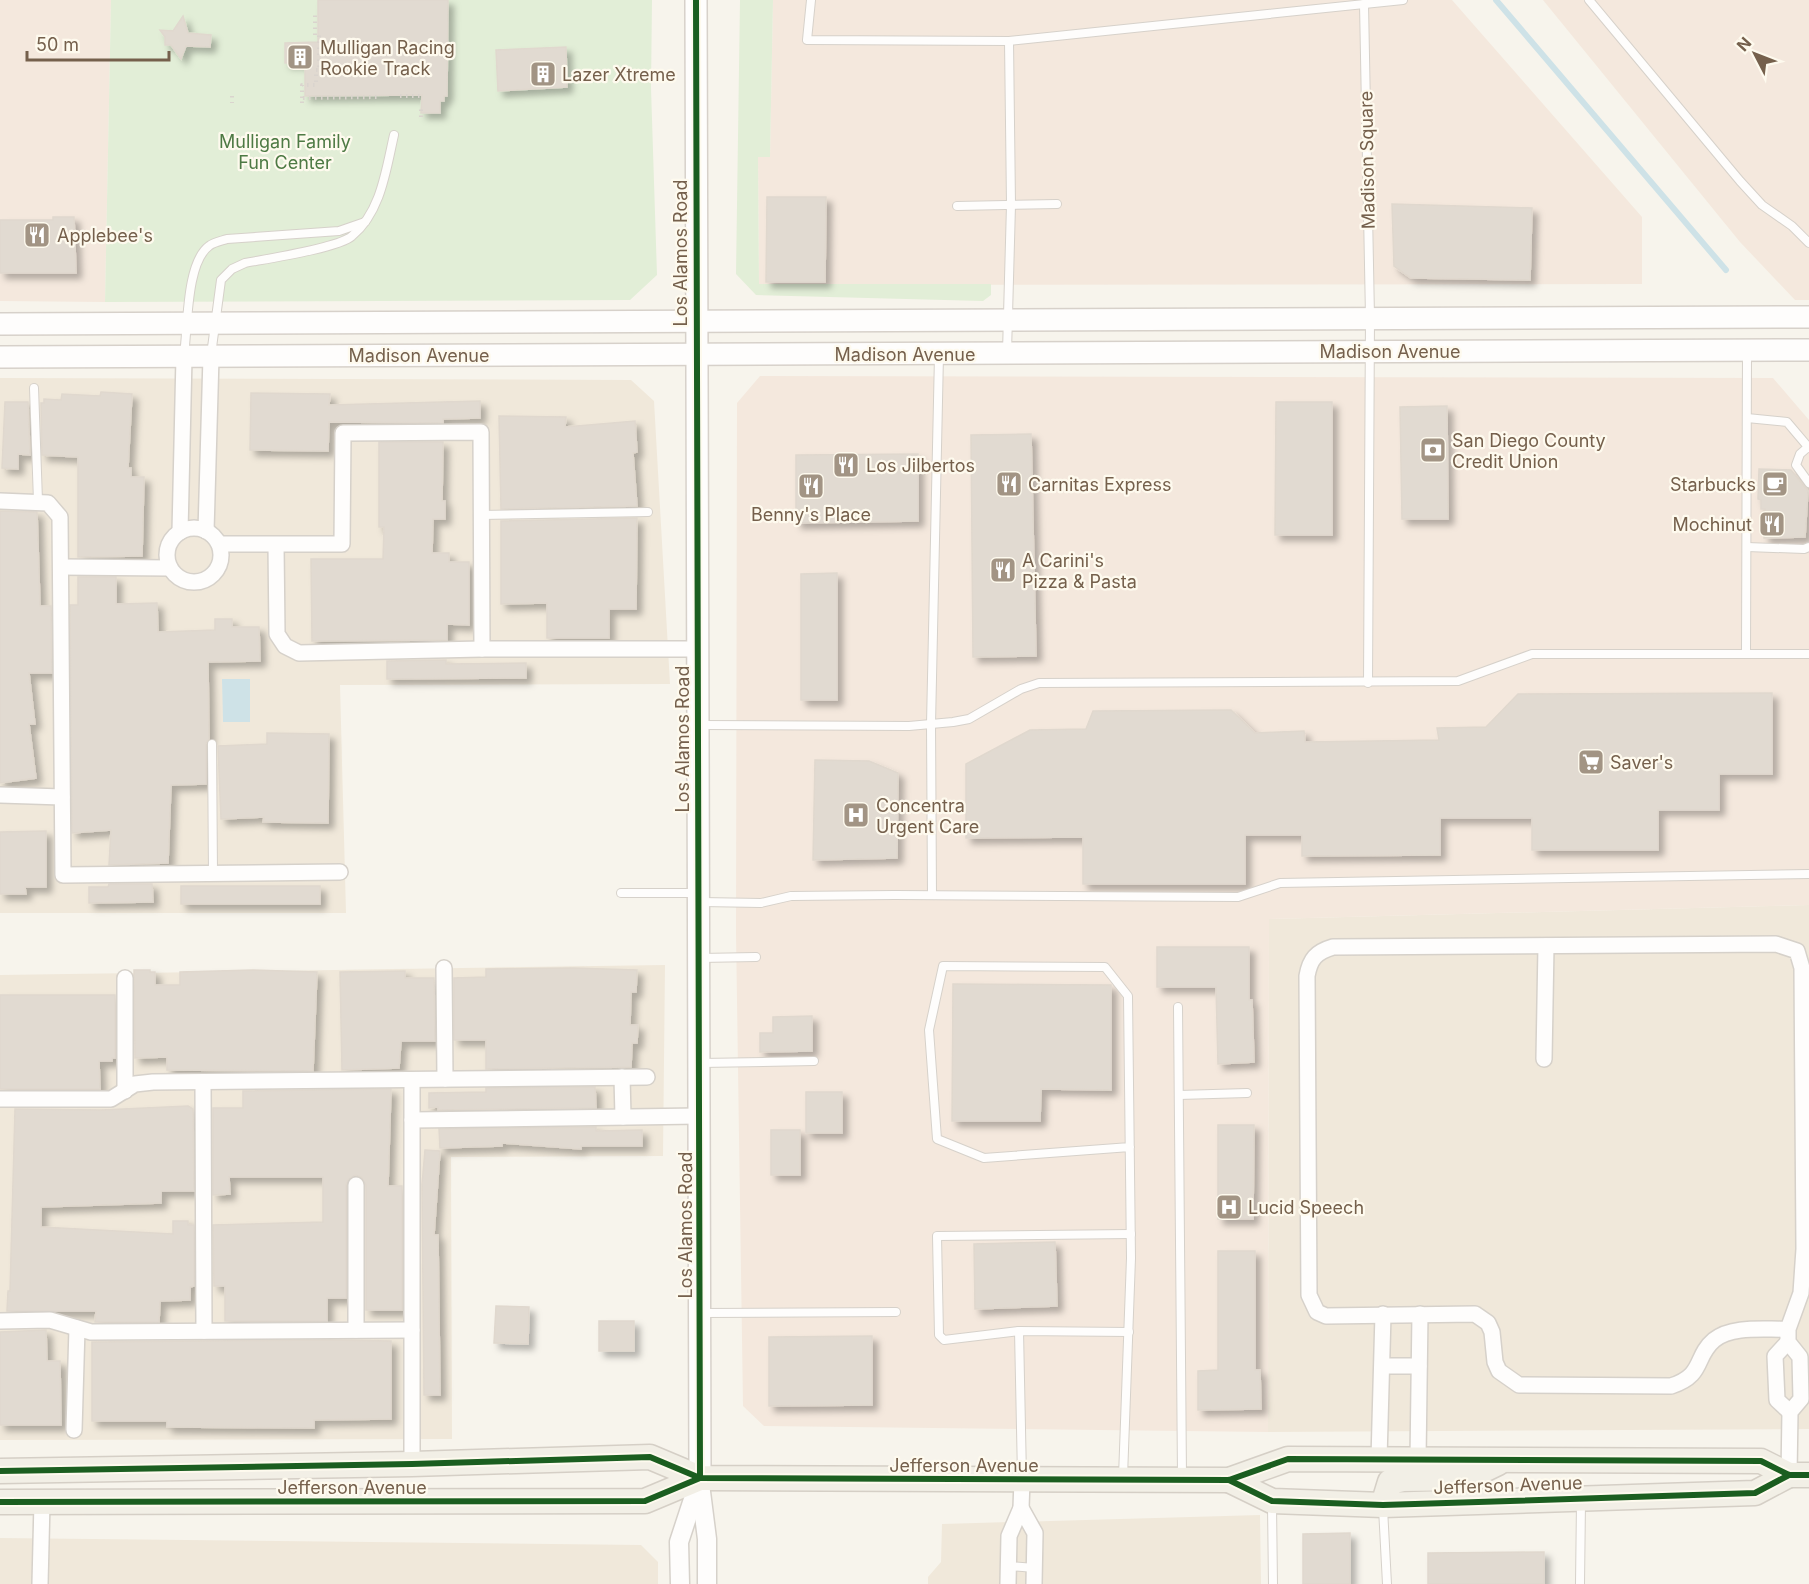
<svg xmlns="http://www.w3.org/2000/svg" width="1809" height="1584" font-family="Inter,sans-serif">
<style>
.residential{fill:#f0e8da}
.commercial{fill:#f4e8dd}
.green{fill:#e2eed7}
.water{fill:#cee2e7}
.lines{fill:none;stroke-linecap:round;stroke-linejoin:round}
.stream{stroke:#cee2e7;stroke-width:6}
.building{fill:#e1dad1;stroke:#e0d8ce;stroke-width:1.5;filter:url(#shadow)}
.service-casing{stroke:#d6d1ca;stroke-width:10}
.minor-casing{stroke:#d6d1ca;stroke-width:18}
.tertiary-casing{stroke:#d6d1ca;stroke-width:21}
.secondary-casing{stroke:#d7d1ca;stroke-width:24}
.primary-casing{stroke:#d5cfc6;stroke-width:27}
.path{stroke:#dad4ce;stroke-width:4;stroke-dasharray:1.5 4.5;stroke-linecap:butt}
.service{stroke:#fefdfc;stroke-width:8}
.minor{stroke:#fefdfc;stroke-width:15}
.tertiary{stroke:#fefdfc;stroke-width:18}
.secondary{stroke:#fefdfc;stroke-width:21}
.primary{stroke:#f2efe6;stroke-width:24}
.cycleway-casing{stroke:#fefaee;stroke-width:10}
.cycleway{stroke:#1b5e20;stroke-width:6}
.labels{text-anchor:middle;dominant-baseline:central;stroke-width:4.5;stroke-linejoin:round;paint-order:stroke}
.poi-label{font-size:18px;fill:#75604c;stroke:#fefaee;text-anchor:start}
.park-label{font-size:18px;fill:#4e7a44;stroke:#fefaee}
.street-label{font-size:18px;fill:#75604c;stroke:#fefaee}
</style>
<defs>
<filter id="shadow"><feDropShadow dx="5.5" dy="5.5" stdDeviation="3" flood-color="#0004"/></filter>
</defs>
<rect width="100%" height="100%" fill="#f7f4ec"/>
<g class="residential">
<polygon points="0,378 631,380 654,401 670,684 340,685 346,913 0,913"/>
<polygon points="1809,905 1809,1429 1268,1432 1269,919"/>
<polygon points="665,965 663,1156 451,1157 452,1439 0,1440 0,975"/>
<polygon points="1260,1515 1261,1584 928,1584 928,1577 941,1562 942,1524"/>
<polygon points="0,1538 641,1545 658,1562 658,1584 0,1584"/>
</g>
<g class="commercial">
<polygon points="0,0 111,0 105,302 0,301"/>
<polygon points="773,0 1452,0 1642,217 1642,284 759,285 758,157 770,156"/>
<polygon points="1543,0 1809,0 1809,300 1795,300 1740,242"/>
<polygon points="760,376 1773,378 1809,420 1809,905 1269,919 1268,1432 764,1426 743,1406 736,933 737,403"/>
</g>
<g class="green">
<polygon points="111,0 652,0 651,88 657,275 630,300 105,302"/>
<polygon points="740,0 773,0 770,157 758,157 759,284 991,284 991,295 983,301 756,295 736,274"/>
</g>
<polygon class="water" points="222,679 250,679 250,722 223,722"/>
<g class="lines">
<polyline class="stream" points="1496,0 1726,270"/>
</g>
<g class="building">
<polygon points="318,0 448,0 447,96 444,96 444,101 440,101 440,113 421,113 422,95 305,96 305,63 285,63 285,43 318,42"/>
<polygon points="183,16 188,33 211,35 210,47 186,46 181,59 171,45 165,45 165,37 160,30 173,31"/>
<polygon points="566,47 567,87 498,91 496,50"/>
<polygon points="767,197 826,197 825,282 766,282"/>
<polygon points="1392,204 1532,208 1530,280 1411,278 1394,266"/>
<polygon points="53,217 74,217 76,273 0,273 0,220 53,220"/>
<polygon points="101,392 132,394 128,468 131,468 131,477 144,477 142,556 78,557 78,457 42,455 41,403 44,403 44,399 61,400 62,394 100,396"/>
<polygon points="251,393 330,394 329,405 480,401 480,418 443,419 443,423 329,422 328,451 250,450"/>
<polygon points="5,402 28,402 30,455 18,454 18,469 2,468"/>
<polygon points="1276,402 1332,402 1332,535 1275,535"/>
<polygon points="1447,406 1448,519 1402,519 1400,407"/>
<polygon points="499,416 566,417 565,427 635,421 637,452 633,453 637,506 501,509"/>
<polygon points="1031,434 1036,656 973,657 971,435"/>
<polygon points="379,442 443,442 442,501 445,501 445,519 433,519 432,553 449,553 449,562 469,562 469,625 447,624 447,640 312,641 311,559 383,559 384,527 379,527"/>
<polygon points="918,454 918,521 796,523 796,455"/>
<polygon points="1759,469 1791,470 1808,491 1805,537 1764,538 1765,509 1761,509 1761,500 1758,499"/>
<polygon points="0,511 37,512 40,606 51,606 52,673 29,673 35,724 29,724 36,778 0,783"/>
<polygon points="637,518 636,609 609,609 609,638 547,638 547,603 501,604 501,521"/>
<polygon points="837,573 837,700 801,700 801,574"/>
<polygon points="78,577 116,577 116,604 157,603 158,632 215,630 215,619 232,619 232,627 259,627 260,661 208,662 209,739 206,744 206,784 171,785 168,863 109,865 111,830 72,833 70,605 78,605"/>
<polygon points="446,660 446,664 526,663 526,678 387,679 387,661"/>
<polygon points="1772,693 1772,774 1719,774 1719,810 1658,810 1658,850 1532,850 1532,818 1440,818 1440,855 1302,856 1302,835 1245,835 1245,884 1083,884 1083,837 966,838 966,764 1030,730 1086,729 1093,711 1231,710 1255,733 1304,731 1305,742 1439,740 1437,728 1486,727 1518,694"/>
<polygon points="267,733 329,734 328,823 263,822 264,817 221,819 218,746 267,744"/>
<polygon points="815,760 869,761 898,773 897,858 813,860"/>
<polygon points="46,831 46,887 25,887 26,894 0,894 0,832"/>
<polygon points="109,884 152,884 153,902 89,903 89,887 108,887"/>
<rect x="181" y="886" width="139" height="18"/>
<polygon points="1157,947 1249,947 1249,1000 1252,1000 1254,1062 1218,1064 1216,987 1157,987"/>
<polygon points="573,968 637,970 636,992 631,992 630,1025 638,1025 637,1043 632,1043 631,1067 486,1069 486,1040 454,1040 454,978 486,977 486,969"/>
<polygon points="134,970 150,970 150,972 155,972 155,985 180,985 180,972 253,970 317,972 313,1071 167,1070 167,1057 135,1058"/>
<polygon points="405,971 405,978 434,978 435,1041 401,1041 399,1068 342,1070 340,972"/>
<polygon points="953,984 1111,985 1111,1090 1041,1089 1040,1121 952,1121"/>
<polygon points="0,995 115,995 115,1058 112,1058 112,1061 99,1061 100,1089 0,1089"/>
<polygon points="812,1016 812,1051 760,1052 760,1033 773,1033 773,1017"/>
<polygon points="595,1087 596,1108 438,1110 438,1107 429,1108 429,1093 486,1092 486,1088"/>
<polygon points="391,1089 388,1186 402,1186 402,1310 366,1310 366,1185 361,1177 355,1175 348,1180 346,1185 346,1298 327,1298 327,1321 225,1321 225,1286 214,1286 213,1225 323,1222 323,1177 229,1177 230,1194 213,1195 213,1108 243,1108 243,1091"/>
<rect x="806" y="1092" width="36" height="41"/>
<polygon points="188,1106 193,1109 194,1191 161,1191 161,1203 41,1207 41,1227 173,1234 173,1221 188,1221 188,1225 194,1225 194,1286 190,1287 190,1300 160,1301 159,1322 95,1322 96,1311 7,1311 8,1291 10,1291 15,1109 101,1110"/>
<polygon points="1218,1125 1254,1125 1253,1219 1218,1219"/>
<polygon points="596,1127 596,1131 642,1130 642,1146 581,1146 581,1149 502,1143 502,1146 440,1148 439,1129"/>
<rect x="771" y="1130" width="29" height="45"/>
<polygon points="425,1150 440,1151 434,1235 438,1235 440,1395 424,1395 422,1185"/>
<polygon points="1055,1242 1057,1306 975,1309 974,1244"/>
<polygon points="1218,1251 1255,1251 1255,1370 1260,1370 1261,1409 1198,1410 1198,1371 1218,1370"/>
<polygon points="496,1306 529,1307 528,1344 494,1343"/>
<rect x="599" y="1321" width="35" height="30"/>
<polygon points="46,1330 47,1361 60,1361 61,1425 0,1425 0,1332"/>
<polygon points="872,1336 872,1405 769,1406 769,1337"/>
<polygon points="327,1340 391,1341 391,1419 314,1420 314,1428 167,1427 167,1421 92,1421 92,1342"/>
<polygon points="1350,1533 1350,1584 1303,1584 1303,1534"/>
<polygon points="1544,1552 1544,1584 1428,1584 1428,1553"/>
</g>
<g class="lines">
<defs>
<g id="service">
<polyline points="811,0 807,40 1009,41 1403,0"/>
<polyline points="1589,0 1740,181 1762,205 1792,226 1809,243"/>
<polyline points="1364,4 1370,317 1368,683"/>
<polyline points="957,206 1057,204"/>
<polyline points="1007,352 1011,205 1009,41"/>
<path d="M184 355C188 327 186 263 209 246 214 242 221 241 227 239L339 231 365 222"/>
<path d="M211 355 221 280 232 269 245 263C266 259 339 248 352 236 381 212 386 170 394 135"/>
<polyline points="34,388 38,501"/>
<polyline points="1747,418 1787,422 1809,448"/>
<polyline points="1808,447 1800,454 1796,465 1809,483"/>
<polyline points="481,515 648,512"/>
<polyline points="1747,547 1804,549 1809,547"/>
<polyline points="1746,653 1747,352"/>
<polyline points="700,725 909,726 953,722 969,719 1021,689 1039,683 1458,681 1532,654 1809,654"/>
<polyline points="212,744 213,874"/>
<polyline points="621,893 698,893"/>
<polyline points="932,895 931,724 939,355"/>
<polyline points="701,902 761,903 791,896 895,895 1238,897 1280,883 1809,874"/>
<polyline points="700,958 756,957"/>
<polyline points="1178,1007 1182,1476"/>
<polyline points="701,1063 814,1061"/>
<polyline points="1179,1095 1247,1093"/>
<polyline points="702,1313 896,1312"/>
<polyline points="1019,1331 1022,1477"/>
<polyline points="1129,1332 1019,1331 944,1340 939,1335 937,1236 1131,1234"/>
<polyline points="1123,1477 1131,1258 1128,996 1105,967 943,966 929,1030 937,1139 984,1158 1130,1147"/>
<polyline points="1272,1505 1273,1584"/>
<polyline points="1383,1508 1387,1584"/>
<polyline points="1008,1566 1035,1568"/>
<polyline points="1580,1584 1581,1502"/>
</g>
<g id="minor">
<polyline points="0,501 48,503 60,517 63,875 340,872"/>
<circle cx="194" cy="555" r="27"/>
<polyline points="206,531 211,357"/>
<polyline points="180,532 184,357"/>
<polyline points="219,544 342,544 343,433 481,432 482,649"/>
<polyline points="276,545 277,634 285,646 299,653 482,649 697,649"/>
<polyline points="61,567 170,568"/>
<polyline points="0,795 62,797"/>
<polyline points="444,968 445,1079"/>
<polyline points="125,978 125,1091"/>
<polyline points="1544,1059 1546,946"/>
<polyline points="622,1077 623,1117"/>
<polyline points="412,1080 412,1464"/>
<polyline points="203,1082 204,1331"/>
<polyline points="0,1099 111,1099 135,1084 153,1082 647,1077"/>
<polyline points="412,1120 699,1116"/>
<polyline points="356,1185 356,1330"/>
<polyline points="0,1321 50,1320 91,1332 412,1330"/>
<path d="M1788 1329C1766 1330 1732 1325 1714 1340 1694 1357 1705 1375 1671 1386L1519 1385 1499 1371 1495 1362 1492 1332 1488 1323 1475 1314 1326 1316 1317 1312 1309 1295 1307 976C1310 959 1316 952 1333 947L1776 944 1797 951 1802 968 1804 1249 1801 1293 1788 1329V1342L1800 1357 1801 1399 1790 1412 1789 1475"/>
<polyline points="1788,1342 1775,1356 1777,1400 1790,1412"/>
<polyline points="1383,1366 1419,1366"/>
<polyline points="74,1430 77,1328"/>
<polyline points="1379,1459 1383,1314"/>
<polyline points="1418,1459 1420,1314"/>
<polyline points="1021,1508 1035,1533 1034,1584"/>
<polyline points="40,1584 42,1502"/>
<polyline points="1008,1584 1009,1536 1021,1508 1022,1480"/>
</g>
<g id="tertiary">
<polyline points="700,1484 707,1539 707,1584"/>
<polyline points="680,1584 679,1542 700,1478"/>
</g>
<g id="secondary">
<polyline points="696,0 700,1478"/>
<polyline points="0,324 1809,317"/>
<polyline points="0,357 1809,350"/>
</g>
<g id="primary">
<polyline points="0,1471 412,1464 650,1457 700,1478 1229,1480 1288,1459 1761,1461 1789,1475 1809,1475"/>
<polyline points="1229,1480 1272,1501 1383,1505 1755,1493 1789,1475"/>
<polyline points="0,1502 645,1501 700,1478"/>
<polyline points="1383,1505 1390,1482 1403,1479 1467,1478 1498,1463"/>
</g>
</defs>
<use href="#service" class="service-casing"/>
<use href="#minor" class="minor-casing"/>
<use href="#tertiary" class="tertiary-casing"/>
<use href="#secondary" class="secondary-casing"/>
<use href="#primary" class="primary-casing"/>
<g class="path">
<polyline points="232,96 232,103"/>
<polyline points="400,96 421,96"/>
<polyline points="302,98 302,85 316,85 316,70 319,70 319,35 315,35 315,15"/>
<polyline points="302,103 302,98 380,97"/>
<polyline points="421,117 421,105"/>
</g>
<use href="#service" class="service"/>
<use href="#minor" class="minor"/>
<use href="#tertiary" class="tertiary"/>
<use href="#secondary" class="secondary"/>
<use href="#primary" class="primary"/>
<defs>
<g id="cycleway">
<polyline points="696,0 700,1478"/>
<polyline points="0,1471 412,1464 650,1457 700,1478 1229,1480 1288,1459 1761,1461 1789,1475 1809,1475"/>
<polyline points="1229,1480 1272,1501 1383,1505 1755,1493 1789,1475"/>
<polyline points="0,1502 645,1501 700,1478"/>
</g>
</defs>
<use href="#cycleway" class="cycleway-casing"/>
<use href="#cycleway" class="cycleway"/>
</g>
<defs>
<symbol id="building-square" viewBox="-11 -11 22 22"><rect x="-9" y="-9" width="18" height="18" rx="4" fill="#a29484" stroke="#fefaee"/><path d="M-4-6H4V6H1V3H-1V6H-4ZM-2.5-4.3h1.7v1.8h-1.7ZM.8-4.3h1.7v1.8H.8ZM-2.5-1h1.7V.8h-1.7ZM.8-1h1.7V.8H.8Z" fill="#fff"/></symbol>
<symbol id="restaurant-square" viewBox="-11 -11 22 22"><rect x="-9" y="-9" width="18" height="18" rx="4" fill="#a29484" stroke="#fefaee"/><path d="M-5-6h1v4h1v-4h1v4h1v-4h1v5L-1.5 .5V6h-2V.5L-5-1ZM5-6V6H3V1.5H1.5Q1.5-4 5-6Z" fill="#fff"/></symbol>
<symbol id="bank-square" viewBox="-11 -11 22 22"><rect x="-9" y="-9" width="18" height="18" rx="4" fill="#a29484" stroke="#fefaee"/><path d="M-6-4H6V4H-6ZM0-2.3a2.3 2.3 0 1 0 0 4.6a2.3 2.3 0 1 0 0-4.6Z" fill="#fff"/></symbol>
<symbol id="cafe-square" viewBox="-11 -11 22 22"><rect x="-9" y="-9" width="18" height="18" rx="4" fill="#a29484" stroke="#fefaee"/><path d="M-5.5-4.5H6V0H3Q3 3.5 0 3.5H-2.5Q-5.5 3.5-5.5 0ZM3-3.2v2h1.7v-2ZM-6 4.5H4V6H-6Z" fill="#fff"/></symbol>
<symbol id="supermarket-square" viewBox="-11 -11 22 22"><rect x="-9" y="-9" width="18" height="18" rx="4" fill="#a29484" stroke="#fefaee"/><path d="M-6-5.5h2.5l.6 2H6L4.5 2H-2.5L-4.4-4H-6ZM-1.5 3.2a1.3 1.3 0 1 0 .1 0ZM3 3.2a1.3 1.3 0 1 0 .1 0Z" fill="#fff"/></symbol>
<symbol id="hospital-square" viewBox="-11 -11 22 22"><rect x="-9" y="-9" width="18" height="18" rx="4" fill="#a29484" stroke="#fefaee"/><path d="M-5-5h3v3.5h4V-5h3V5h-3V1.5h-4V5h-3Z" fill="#fff"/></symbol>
</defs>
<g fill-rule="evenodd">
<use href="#building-square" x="285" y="42" width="30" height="30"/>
<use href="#building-square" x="528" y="59" width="30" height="30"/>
<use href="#restaurant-square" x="22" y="220" width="30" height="30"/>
<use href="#bank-square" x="1418" y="435" width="30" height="30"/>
<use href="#restaurant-square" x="831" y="450" width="30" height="30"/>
<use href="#restaurant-square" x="994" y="469" width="30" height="30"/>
<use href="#cafe-square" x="1760" y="469" width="30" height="30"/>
<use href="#restaurant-square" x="796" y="471" width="30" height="30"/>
<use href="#restaurant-square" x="1757" y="509" width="30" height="30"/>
<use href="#restaurant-square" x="988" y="555" width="30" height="30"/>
<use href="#supermarket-square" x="1576" y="747" width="30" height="30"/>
<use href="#hospital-square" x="841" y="800" width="30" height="30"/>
<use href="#hospital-square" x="1214" y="1192" width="30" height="30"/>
</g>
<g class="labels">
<g class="poi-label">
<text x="320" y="47">Mulligan Racing<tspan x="320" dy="21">Rookie Track</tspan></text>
<text x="562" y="74">Lazer Xtreme</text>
<text x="57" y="235">Applebee's</text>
<text x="1452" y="440">San Diego County<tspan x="1452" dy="21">Credit Union</tspan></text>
<text x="866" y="465">Los Jilbertos</text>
<text x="1028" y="484">Carnitas Express</text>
<text x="1756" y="484" text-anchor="end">Starbucks</text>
<text x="811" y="514" text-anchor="middle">Benny's Place</text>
<text x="1752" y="524" text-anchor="end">Mochinut</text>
<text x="1022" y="560">A Carini's<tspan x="1022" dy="21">Pizza &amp; Pasta</tspan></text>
<text x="1610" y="762">Saver's</text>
<text x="876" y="805">Concentra<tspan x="876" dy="21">Urgent Care</tspan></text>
<text x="1248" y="1207">Lucid Speech</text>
</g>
<g class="park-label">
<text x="285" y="141">Mulligan Family<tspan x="285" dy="21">Fun Center</tspan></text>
</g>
<g class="street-label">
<text transform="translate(1367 160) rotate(-91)">Madison Square</text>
<text transform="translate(680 253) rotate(-90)">Los Alamos Road</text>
<text x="1390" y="351">Madison Avenue</text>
<text x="905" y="354">Madison Avenue</text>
<text x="419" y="355">Madison Avenue</text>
<text transform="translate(682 739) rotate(-90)">Los Alamos Road</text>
<text transform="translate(685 1225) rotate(-90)">Los Alamos Road</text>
<text x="964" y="1465">Jefferson Avenue</text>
<text transform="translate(1508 1485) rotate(-2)">Jefferson Avenue</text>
<text x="352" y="1487">Jefferson Avenue</text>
</g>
</g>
<g transform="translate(1755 54) rotate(312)" stroke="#fefaee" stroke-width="4.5" paint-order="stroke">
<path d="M0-4.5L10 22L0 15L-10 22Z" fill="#75604c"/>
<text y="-9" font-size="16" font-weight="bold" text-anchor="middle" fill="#75604c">N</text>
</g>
<path d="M27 51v9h142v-9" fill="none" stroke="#75604c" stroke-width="3"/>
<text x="36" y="51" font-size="18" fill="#75604c" stroke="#fefaee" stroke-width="4.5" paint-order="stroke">50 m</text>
</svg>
